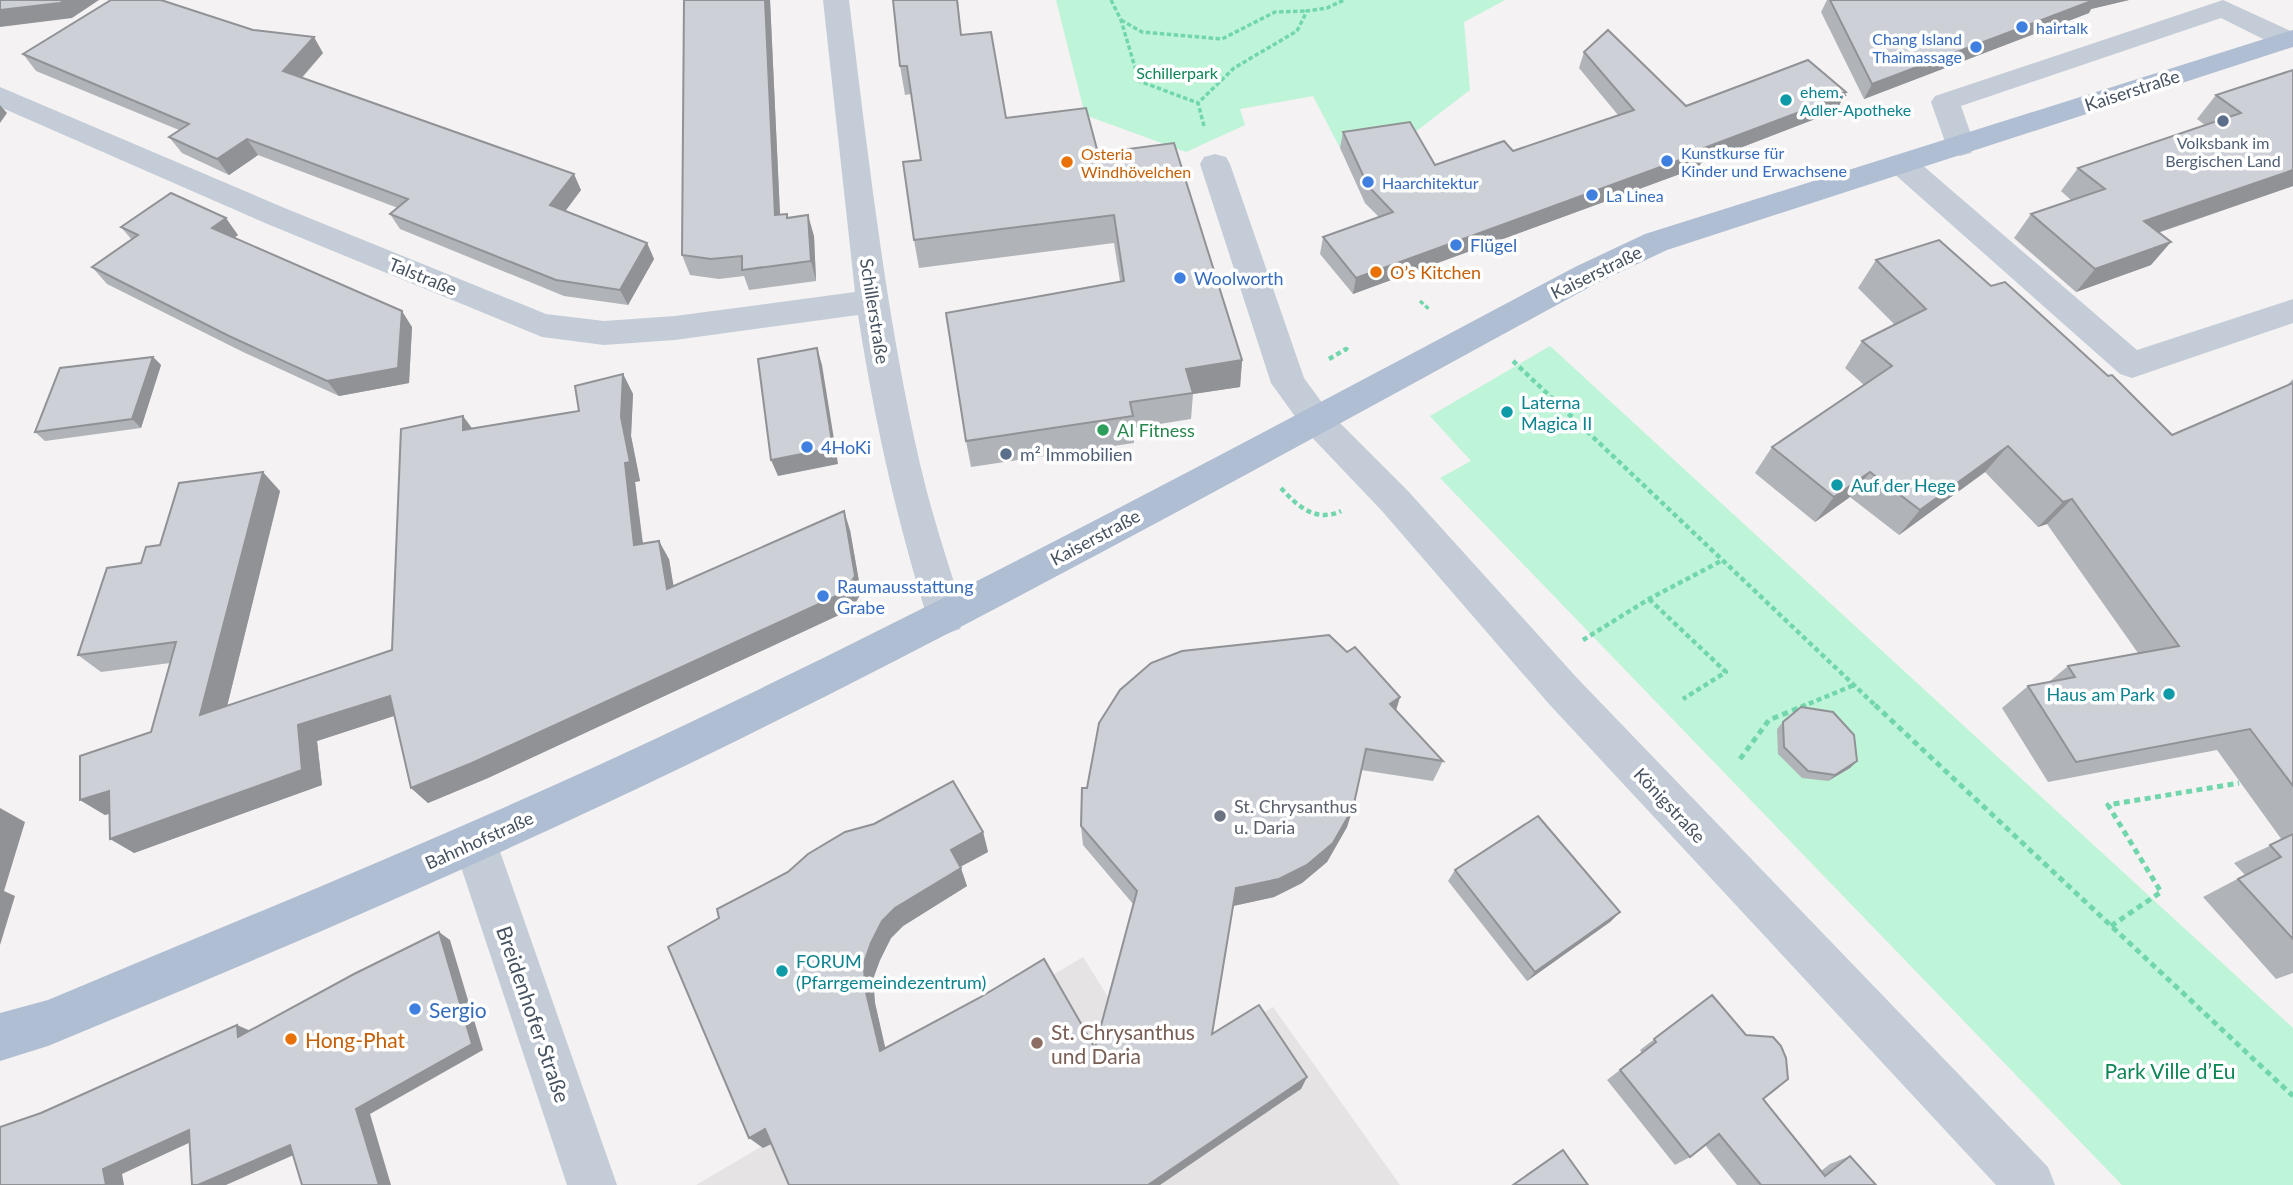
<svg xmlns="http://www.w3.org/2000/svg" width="2293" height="1185" font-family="Lato,sans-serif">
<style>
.education{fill:#e5e3e3}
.green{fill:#bef4d8}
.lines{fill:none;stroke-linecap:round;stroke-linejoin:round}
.path-far2{stroke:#72d6ad;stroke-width:3.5;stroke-dasharray:4.5 2.5;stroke-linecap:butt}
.path-far1{stroke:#72d6ad;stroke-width:4.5;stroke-dasharray:5 3.5;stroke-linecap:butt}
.path{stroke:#72d6ad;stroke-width:5;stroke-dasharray:6 4.5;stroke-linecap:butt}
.minor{fill:#c4ccd7;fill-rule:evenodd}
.major{fill:#afbed2;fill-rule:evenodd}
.wall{fill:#b0b3b8}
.shaded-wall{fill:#909296}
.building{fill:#cdd0d6;stroke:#909296;stroke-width:2}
.shop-dot{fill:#3f7fe0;stroke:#fff;stroke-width:2.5}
.culture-dot{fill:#0f9aa8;stroke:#fff;stroke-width:2.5}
.service-dot{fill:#5c6f8a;stroke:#fff;stroke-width:2.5}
.food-dot{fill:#e8710a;stroke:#fff;stroke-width:2.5}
.leisure-dot{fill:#2e9e5b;stroke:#fff;stroke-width:2.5}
.worship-dot{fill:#6b7280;stroke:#fff;stroke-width:2.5}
.education-dot{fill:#8d6e63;stroke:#fff;stroke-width:2.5}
.labels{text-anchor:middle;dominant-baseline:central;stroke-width:7;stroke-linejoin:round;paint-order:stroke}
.far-shop-label{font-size:16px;fill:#366cbe;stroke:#fff;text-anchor:start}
.far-park-label{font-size:16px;fill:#0f8655;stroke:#fff}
.far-culture-label{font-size:16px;fill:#0d838f;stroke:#fff;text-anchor:start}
.far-service-label{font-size:16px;fill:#4e5e75;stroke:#fff}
.far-food-label{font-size:16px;fill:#c56008;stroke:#fff;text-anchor:start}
.street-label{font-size:18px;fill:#475361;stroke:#fff}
.shop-label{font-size:18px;fill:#366cbe;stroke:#fff;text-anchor:start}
.food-label{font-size:18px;fill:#c56008;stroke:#fff;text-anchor:start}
.culture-label{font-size:18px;fill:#0d838f;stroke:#fff;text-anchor:start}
.leisure-label{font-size:18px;fill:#27864d;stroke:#fff;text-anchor:start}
.service-label{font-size:18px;fill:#4e5e75;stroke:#fff;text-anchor:start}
.worship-label{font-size:18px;fill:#5b616d;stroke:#fff;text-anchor:start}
.near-shop-label{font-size:21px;fill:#366cbe;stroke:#fff;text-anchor:start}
.near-street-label{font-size:21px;fill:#475361;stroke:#fff}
.near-education-label{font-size:21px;fill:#785e54;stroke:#fff;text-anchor:start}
.near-food-label{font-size:21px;fill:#c56008;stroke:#fff;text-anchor:start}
.near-park-label{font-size:21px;fill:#0f8655;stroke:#fff}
</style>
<rect width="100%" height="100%" fill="#f4f2f2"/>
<polygon class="education" points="1083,957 1159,1078 1273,1007 1400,1185 696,1185"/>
<g class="green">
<polygon points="1056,0 1505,0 1464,22 1470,90 1406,139 1340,148 1313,96 1240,109 1245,125 1186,152 1085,115"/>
<polygon points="1550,346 2293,1028 2293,1185 2122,1185 1440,478 1471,461 1430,416"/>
</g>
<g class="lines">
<g class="path-far2">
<polyline points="1111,0 1121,20 1139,81 1198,103"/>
<polyline points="1121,20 1142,32 1222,39 1275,12 1307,11"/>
<polyline points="1204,126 1198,103 1234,68 1297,31 1307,11 1327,8 1344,0"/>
<polyline points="1420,301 1430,310"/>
</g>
<g class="path-far1">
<polyline points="1329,359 1346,349 1350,352"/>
<polyline points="1513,361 1877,707"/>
<path d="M1281 488C1297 506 1316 523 1341 511"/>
<polyline points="1649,599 1726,672 1683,699"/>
<polyline points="1583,640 1649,599 1721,561"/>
<polyline points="1801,707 1854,685"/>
</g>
<g class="path">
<polyline points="1875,705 2293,1096"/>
<polyline points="1740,759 1769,720 1806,705"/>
<polyline points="2111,926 2161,892 2108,805 2239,783"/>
</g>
<g class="minor">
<path d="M823 0H849C868 155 885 311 920 464 932 516 949 566 965 617L960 629 946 634 932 629 927 617C896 518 874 418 858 315L675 340 604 345 542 337 265 223 0 107V87L287 209 546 314 604 321 675 316 855 292Z"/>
<polygon points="2223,0 2293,32 2293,47 2277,46 2221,18 1961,106 1975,146 1971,153 1960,156 1949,153 1931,102 1935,96"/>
<polygon points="1215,154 1226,157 1230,164 1304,378 1328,411 1408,491 1577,678 2048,1167 2055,1185 1996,1185 1549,704 1382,511 1304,429 1271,383 1200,164 1204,157"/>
<polygon points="1902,154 1913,157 2137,350 2293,299 2293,323 2132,378 2120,374 1891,171 1887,164 1891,157"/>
<polygon points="475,822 490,828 497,843 617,1185 567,1185 453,843 460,828"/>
</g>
<path class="major" d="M2293 30V47L1667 250 1597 283C1313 438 1029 596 738 740 513 851 280 950 48 1046L0 1061V1013L48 1000C270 907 494 817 712 712 1004 572 1289 419 1575 267L1645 234Z"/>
</g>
<g class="wall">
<polygon points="770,0 780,215 787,214 788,218 814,236 816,281 749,290 744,276 719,279 690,275 682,255"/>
<polygon points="893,0 958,0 961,35 1006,118 1098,153 1242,360 1240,387 1193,394 1191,419 1134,428 1134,443 971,467 966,441 1120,281 1114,243 919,268 914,240 921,160 911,94 905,95 900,66"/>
<polygon points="1827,0 2129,0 2091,9 2089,13 1864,99 1821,12"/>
<polygon points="1584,52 1686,106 1846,92 1836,111 1701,163 1699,167 1353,294 1320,254 1323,237 1379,217 1365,203 1340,148 1343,132 1435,165 1513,151 1618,115 1579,68"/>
<polygon points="323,53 302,78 581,190 565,211 647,243 654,259 628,305 564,296 400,229 390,214 398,208 258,155 229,175 182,153 169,137 179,130 36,71 23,54"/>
<polygon points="2293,70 2293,186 2158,233 2151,265 2076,292 2014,238 2031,214 2072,201 2061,191 2078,168 2205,125 2197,119 2216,95"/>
<polygon points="121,227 238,235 234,238 412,327 409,383 339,396 243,352 107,284 92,267 132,240"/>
<polygon points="1876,260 1991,286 2172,435 2285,387 2293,379 2293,973 2276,979 2203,897 2245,875 2234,863 2282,840 2217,750 2048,782 2002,708 2028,686 2049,682 2068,666 2138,653 2047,524 2038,527 1985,472 1899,535 1850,497 1815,522 1755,473 1772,447 1864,385 1845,368 1862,341 1895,325 1858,288"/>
<polygon points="153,357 161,365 141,428 45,441 35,432"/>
<polygon points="623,374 633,394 631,436 640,481 635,482 643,543 669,559 673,586 850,530 861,593 852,609 488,778 428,803 411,788 394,716 317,741 322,785 134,853 109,814 105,815 80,800 151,732 170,663 101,672 78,655 141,563 160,545 280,491 227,706 392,650 472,429 579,411"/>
<polygon points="1347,652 1400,697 1396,710 1443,761 1433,781 1361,770 1353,808 1347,827 1327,862 1302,883 1274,897 1233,906 1212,1034 1307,1077 1301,1089 771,1144 763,1148 719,918 788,872 983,832 988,852 960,867 967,886 903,926 891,938 880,960 873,979 875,1003 885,1048 1095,1048 1133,904 1083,845 1081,826 1087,788"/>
<polygon points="1783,722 1857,761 1850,768 1828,781 1802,778 1778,754 1777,729"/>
<polygon points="1455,870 1620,912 1610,922 1527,981 1448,881"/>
<polygon points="1712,995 1763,1099 1821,1171 1830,1164 1850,1156 1876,1185 1737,1185 1705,1145 1690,1157 1675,1165 1607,1080 1642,1053 1640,1050"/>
</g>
<g class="shaded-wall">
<polygon points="65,0 99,0 72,18 0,27 0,10"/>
<polygon points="765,0 770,0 781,236 775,215"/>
<polygon points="2092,0 2129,0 2091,9 2089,13 1864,99 1872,84"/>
<polygon points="314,37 323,53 293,87 283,71"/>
<polygon points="1846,92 1836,111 1701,163 1699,167 1353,294 1356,278"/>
<polygon points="0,105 7,113 0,123"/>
<polygon points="247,139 258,155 229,175 217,159"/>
<polygon points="2293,170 2293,186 2124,244 2144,221"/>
<polygon points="574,174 581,190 558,221 550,205"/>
<polygon points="808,215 814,236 816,281 811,261"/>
<polygon points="226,218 238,235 224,245 212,228"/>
<polygon points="2171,242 2151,265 2076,292 2095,269"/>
<polygon points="647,243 654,259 628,305 620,290"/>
<polygon points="402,311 412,327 409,383 339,396 327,381"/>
<polygon points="817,348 822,365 838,464 778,476 771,460"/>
<polygon points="153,357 161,365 141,428 132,419"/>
<polygon points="1242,360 1240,387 1193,394 1186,369"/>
<polygon points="623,374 633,394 631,436 640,481 635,482 645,563 634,545 625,463 621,417"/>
<polygon points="463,416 477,435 463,430"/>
<polygon points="2008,446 1985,472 1899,535 1920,510"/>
<polygon points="263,472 280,491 221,731 200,715"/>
<polygon points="1870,472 1850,497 1815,522 1834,497"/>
<polygon points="2072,499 2047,524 2038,527 2063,502"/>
<polygon points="844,511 850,530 861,593 852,609 488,778 428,803 411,788"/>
<polygon points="659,541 669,559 677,606 667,589"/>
<polygon points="390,696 406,712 317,741 322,785 134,853 110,839 298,725"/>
<polygon points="1400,697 1393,720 1390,704"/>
<polygon points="1857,761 1850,768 1828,781 1835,775"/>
<polygon points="109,791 133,805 105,815 80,800"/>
<polygon points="0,808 25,822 4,891 15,896 0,945"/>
<polygon points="1353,808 1347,827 1327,862 1302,883 1274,897 1233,906 1236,888"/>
<polygon points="983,832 988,852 958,868 951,850"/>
<polygon points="961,868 967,886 903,926 891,938 880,960 873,979 875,1003 889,1064 880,1051 865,988 864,963 871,943 882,921 895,908"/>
<polygon points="1620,912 1610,922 1527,981 1535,972"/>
<polygon points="439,932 450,940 483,1050 370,1114 391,1185 379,1185 356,1109"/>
<polygon points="237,1025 253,1032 238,1037"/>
<polygon points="1307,1077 1301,1089 1160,1185 1148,1185"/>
<polygon points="765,1129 779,1140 763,1148 749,1138"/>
<polygon points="189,1130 206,1135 122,1174 124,1185 106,1185 103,1169"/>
<polygon points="290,1145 305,1150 226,1185 198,1185"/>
</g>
<g class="building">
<polygon points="0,0 65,0 60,3 0,10"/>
<polygon points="111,0 161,0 253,30 314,37 283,71 574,174 550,205 647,243 620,290 556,280 390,214 408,199 247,139 217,159 169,137 189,124 23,54"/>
<polygon points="684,0 765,0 775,215 787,214 787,218 808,215 811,261 742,270 742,256 711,259 682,255"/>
<polygon points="893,0 957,0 961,35 991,32 1006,118 1086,108 1098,153 1174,143 1242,360 1186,369 1193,393 1130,402 1133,416 966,441 946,313 1124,281 1114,215 914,240 903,162 921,160 907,66 900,66"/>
<polygon points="1830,0 2094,0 1872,84"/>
<polygon points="1608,30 1686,106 1808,60 1846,92 1843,93 1845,95 1704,148 1707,150 1356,278 1323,237 1393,212 1368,186 1343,132 1410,122 1435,165 1504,141 1513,151 1634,110 1584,52"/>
<polygon points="2293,70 2293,170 2144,221 2171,242 2095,269 2031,214 2105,189 2078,168 2241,113 2216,95"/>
<polygon points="171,193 226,218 212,228 402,311 398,368 327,381 229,336 92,267 138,235 121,227"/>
<polygon points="1939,240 1991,286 2005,282 2108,376 2112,375 2172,435 2293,383 2293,786 2250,729 2076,762 2028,686 2075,677 2068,666 2179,646 2072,499 2063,502 2008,446 1920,510 1870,472 1834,497 1772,447 1892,366 1862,341 1926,309 1876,260"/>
<polygon points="817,348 833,448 771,460 758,359"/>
<polygon points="153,357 132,419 35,432 60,368"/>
<polygon points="623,374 621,417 630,462 625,463 634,545 659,541 667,589 844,511 855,576 845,592 472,763 411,788 390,696 298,725 302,770 110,839 109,791 80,800 80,756 151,732 176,642 78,655 107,568 141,563 146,547 160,545 179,483 263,472 200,715 392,650 401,429 463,416 463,430 579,411 575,386"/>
<polygon points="1329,635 1347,652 1355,647 1400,697 1390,704 1443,761 1366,749 1353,808 1333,843 1307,865 1279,879 1236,888 1212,1034 1259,1005 1307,1077 1148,1185 789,1185 765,1129 749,1138 668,947 719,918 717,909 788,872 808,854 845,832 874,824 953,781 983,832 951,850 961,868 895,908 882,921 871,943 864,963 865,988 880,1051 979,998 1044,959 1095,1048 1137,891 1081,826 1082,788 1087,788 1099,723 1120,690 1151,663 1182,651"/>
<polygon points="1801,707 1833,712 1854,735 1857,761 1835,775 1808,771 1784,747 1783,722"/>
<polygon points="1538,816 1620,912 1535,972 1455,870"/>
<polygon points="2293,834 2293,939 2238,879 2281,857 2270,845"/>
<polygon points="439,932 472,1044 356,1109 379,1185 302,1185 290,1145 198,1185 192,1185 189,1130 103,1169 106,1185 0,1185 0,1127 41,1113 237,1025 238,1037 354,974"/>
<polygon points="1712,995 1746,1035 1773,1037 1781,1046 1786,1058 1788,1079 1763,1099 1825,1176 1850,1156 1876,1185 1761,1185 1719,1134 1690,1157 1620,1070 1656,1042 1654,1039"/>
<polygon points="1563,1150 1588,1185 1513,1185"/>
</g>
<g class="shop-dot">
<circle cx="2022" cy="27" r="7"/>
<circle cx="1976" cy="47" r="7"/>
<circle cx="1667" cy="161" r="7"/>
<circle cx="1368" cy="182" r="7"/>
<circle cx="1592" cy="195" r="7"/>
<circle cx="1456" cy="245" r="7"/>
<circle cx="1180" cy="278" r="7"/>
<circle cx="807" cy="447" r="7"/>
<circle cx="823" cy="596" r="7"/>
<circle cx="415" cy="1009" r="7"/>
</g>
<g class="culture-dot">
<circle cx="1786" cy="100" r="7"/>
<circle cx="1507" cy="412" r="7"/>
<circle cx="1837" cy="485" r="7"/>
<circle cx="2169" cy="694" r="7"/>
<circle cx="782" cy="971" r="7"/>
</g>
<g class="service-dot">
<circle cx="2223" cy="121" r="7"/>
<circle cx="1006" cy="454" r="7"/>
</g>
<g class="food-dot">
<circle cx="1067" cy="162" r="7"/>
<circle cx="1376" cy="272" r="7"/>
<circle cx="291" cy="1039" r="7"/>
</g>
<circle class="leisure-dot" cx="1103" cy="430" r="7"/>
<circle class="worship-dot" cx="1220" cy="816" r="7"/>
<circle class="education-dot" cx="1037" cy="1043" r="7"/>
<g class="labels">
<g class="far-shop-label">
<text x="2036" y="27">hairtalk</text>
<text x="1962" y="38" text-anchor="end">Chang Island<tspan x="1962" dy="18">Thaimassage</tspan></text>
<text x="1681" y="152">Kunstkurse für<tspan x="1681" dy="18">Kinder und Erwachsene</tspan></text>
<text x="1382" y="182">Haarchitektur</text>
<text x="1606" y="195">La Linea</text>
</g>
<g class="far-park-label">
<text x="1177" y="72">Schillerpark</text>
</g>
<g class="far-culture-label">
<text x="1800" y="91">ehem.<tspan x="1800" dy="18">Adler-Apotheke</tspan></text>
</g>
<g class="far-service-label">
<text x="2223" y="142">Volksbank im<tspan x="2223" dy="18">Bergischen Land</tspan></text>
</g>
<g class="far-food-label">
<text x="1081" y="153">Osteria<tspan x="1081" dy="18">Windhövelchen</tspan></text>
</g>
<g class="street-label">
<text transform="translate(2132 90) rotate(-18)">Kaiserstraße</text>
<text transform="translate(1596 272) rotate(-26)">Kaiserstraße</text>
<text transform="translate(423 276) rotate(22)">Talstraße</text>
<text transform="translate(875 311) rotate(81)">Schillerstraße</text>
<text transform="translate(1095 537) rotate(-28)">Kaiserstraße</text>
<text transform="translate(1670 805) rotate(47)">Königstraße</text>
<text transform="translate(479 840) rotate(-24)">Bahnhofstraße</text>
</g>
<g class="shop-label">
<text x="1470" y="245">Flügel</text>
<text x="1194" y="278">Woolworth</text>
<text x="821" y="447">4HoKi</text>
<text x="837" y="586">Raumausstattung<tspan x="837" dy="21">Grabe</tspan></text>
</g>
<g class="food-label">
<text x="1390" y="272">O’s Kitchen</text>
</g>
<g class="culture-label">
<text x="1521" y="402">Laterna<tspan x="1521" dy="21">Magica II</tspan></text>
<text x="1851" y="485">Auf der Hege</text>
<text x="2155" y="694" text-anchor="end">Haus am Park</text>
<text x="796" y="961">FORUM<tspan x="796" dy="21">(Pfarrgemeindezentrum)</tspan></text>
</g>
<g class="leisure-label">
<text x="1117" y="430">AI Fitness</text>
</g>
<g class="service-label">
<text x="1020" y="454">m² Immobilien</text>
</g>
<g class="worship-label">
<text x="1234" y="806">St. Chrysanthus<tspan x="1234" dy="21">u. Daria</tspan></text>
</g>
<g class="near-shop-label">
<text x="429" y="1009">Sergio</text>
</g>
<g class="near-street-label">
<text transform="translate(534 1014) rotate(71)">Breidenhofer Straße</text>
</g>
<g class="near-education-label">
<text x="1051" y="1031">St. Chrysanthus<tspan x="1051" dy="24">und Daria</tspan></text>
</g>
<g class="near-food-label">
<text x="305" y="1039">Hong-Phat</text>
</g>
<g class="near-park-label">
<text x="2170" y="1070">Park Ville d’Eu</text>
</g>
</g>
</svg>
